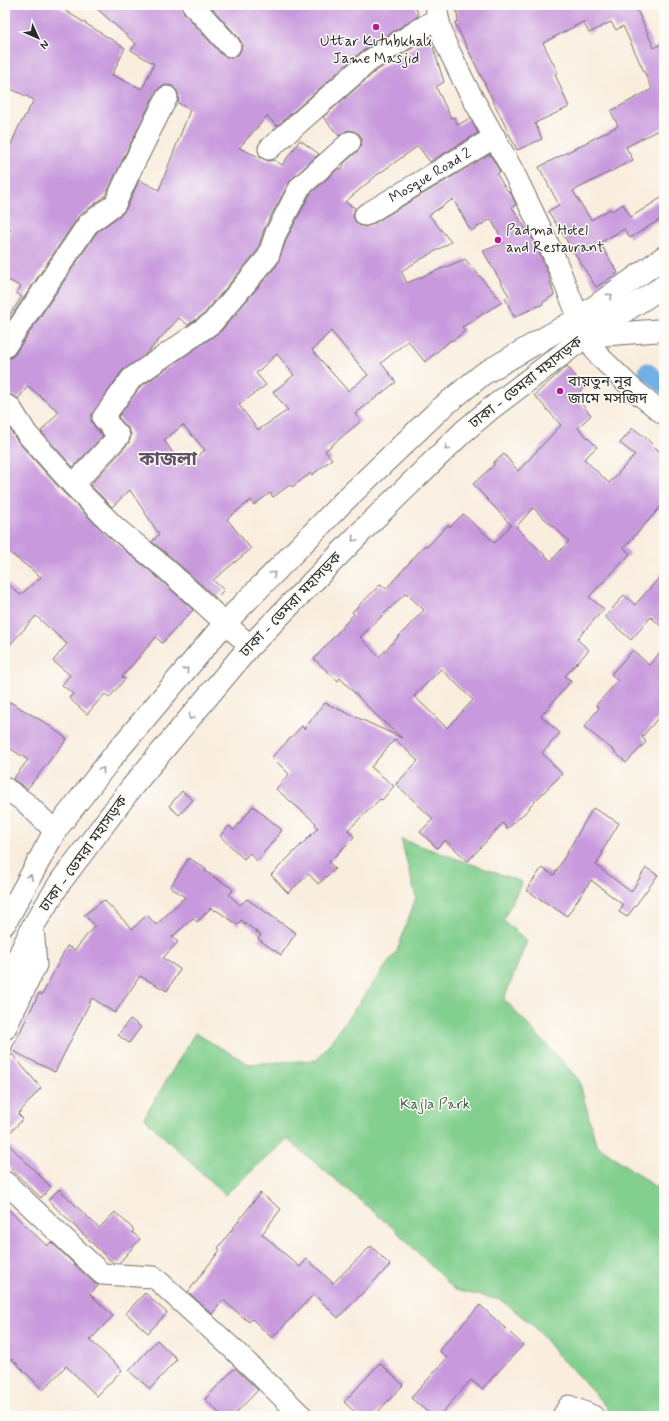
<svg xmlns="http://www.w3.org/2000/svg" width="669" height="1421" font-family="Mynerve,'Noto Sans Bengali',sans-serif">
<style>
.green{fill:#82cf8e;stroke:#567d5c}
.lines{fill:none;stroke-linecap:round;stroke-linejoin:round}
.canal{stroke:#71b0e4;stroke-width:17}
.building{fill:#c899dd;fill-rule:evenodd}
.minor-casing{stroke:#736f6a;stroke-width:23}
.major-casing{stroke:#736f6a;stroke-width:24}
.highway-casing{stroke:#736f6a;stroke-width:24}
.minor{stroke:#fff;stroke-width:21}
.major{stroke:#fff;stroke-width:22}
.highway{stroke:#fff;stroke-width:22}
.oneway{stroke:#a0a0a0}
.poi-dot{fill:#b5179e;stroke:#fdfcf7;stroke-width:1.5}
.labels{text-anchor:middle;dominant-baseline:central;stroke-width:3;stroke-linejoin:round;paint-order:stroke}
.poi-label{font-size:15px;fill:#2b2b2b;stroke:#fdfcf7;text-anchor:start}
.street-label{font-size:15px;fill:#2b2b2b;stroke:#fdfcf7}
.park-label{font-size:15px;fill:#455c49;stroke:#fdfcf7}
.district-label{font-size:19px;font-weight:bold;fill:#625269;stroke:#fdfcf7}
</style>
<rect width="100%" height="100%" fill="#fdfcf7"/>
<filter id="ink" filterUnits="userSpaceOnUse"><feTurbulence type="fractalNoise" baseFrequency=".025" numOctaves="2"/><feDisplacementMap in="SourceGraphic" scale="8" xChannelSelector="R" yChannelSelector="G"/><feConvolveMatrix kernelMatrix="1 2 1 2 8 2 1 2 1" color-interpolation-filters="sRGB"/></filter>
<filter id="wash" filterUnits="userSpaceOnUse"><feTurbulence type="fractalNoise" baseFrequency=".012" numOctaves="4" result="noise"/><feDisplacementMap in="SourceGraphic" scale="16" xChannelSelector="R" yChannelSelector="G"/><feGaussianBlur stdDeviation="0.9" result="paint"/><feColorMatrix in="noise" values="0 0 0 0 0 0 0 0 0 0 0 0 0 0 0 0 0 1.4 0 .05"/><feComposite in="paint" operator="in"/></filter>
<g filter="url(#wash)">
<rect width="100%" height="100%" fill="#f9edde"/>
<polygon class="green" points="401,839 522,882 503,920 527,941 504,999 579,1080 596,1144 664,1193 664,1416 613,1416 592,1390 561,1359 535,1327 501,1300 455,1290 393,1228 287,1139 225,1195 144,1118 195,1033 249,1064 317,1060 397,951 416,897"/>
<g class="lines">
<polyline class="canal" points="647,371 664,385"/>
</g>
<g id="blocks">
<g class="building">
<polygon points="5,5 56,5 125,48 112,75 142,89 154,64 131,50 136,44 93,5 181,5 184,13 221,54 226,57 232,58 238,55 241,50 242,43 239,38 209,5 415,5 418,14 418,16 361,52 277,126 267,116 239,148 268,161 274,160 282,165 300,140 319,154 290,181 265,227 257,251 204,314 188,325 179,318 145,355 122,371 91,416 91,421 94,426 103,436 73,467 41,431 59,412 28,386 18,399 14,396 5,393 5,359 11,358 15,354 97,232 122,214 126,209 139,180 159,190 190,110 178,103 179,96 177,91 173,86 166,85 161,87 156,91 105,196 78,217 5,326 5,322 22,297 16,293 21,287 5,278 5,239 11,229 5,226 5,159 18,128 34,100 5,86"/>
<polygon points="456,5 635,5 654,48 664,42 664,127 626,147 633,160 573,191 591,220 610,209 612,211 623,204 631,217 664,196 664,217 630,238 624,229 600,243 618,273 596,287 548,211 559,205 539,167 618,126 611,111 652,89 623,26 616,30 611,22 589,33 583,22 543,43 558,73 555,74 569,107 535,123 542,139 517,150 455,23 458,21"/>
<path d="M430 37 444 82 436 87 451 118 454 117 458 125 470 118 478 133 430 162 418 146 377 175 345 202 355 208 353 216 355 221 359 225 365 227 371 225 490 154 500 172 497 174 505 188 511 194 516 205 512 207 528 232 529 231 542 259 548 274 554 295 542 303 543 304 514 317 505 298 509 296 483 251 504 243 491 219 471 231 453 199 429 215 451 242 401 271 407 283 465 259 502 302 462 327 465 331 452 341 451 340 425 362 408 341 381 363 396 382 355 414 361 421 325 451 332 459 312 475 311 473 292 487 290 485 273 497 270 493 254 505 251 500 227 519 251 549 213 580 224 590 216 598 172 558 152 542 159 534 130 490 112 507 90 485 128 444 130 439 131 434 128 428 118 417 140 387 221 331 277 265 287 238 310 194 339 168 342 170 344 163 358 151 361 146 362 139 359 134 353 131 348 130 339 136 323 117 376 71ZM331 331 368 375 348 391 312 350ZM277 354 294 375 273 392 288 410 258 430 239 405 266 385 256 373ZM183 425 205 450 183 467 164 440Z"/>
<path d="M567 366 585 387 575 396 591 415 578 428 597 447 584 459 609 483 635 455 620 443 633 428 645 437 664 456V503L624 548 630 554 589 597 604 609 577 639 589 650 565 676 571 681 541 716 560 733 542 753 562 774 529 807 530 808 507 829 503 823 468 861 445 840 437 848 420 832 433 819 396 784 418 761 395 739 371 767 394 786 382 800 380 799 348 830 354 837 329 862 335 869 318 884 309 874 288 893 271 875 318 828 315 825 316 823 276 789 289 774 272 757 302 726 304 729 325 703 402 738 378 717 340 678 338 681 314 659 354 614 352 612 381 584 386 589 425 545 427 547 448 525 450 527 463 514 495 543 511 525 473 484 494 465 493 463 504 454 518 471 561 425 534 395ZM533 508 569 541 551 561 516 527ZM406 593 424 610 379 657 360 637ZM441 669 473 700 447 728 414 696Z"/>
<polygon points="5,426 9,428 18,442 64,493 108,536 156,576 193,610 162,643 156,637 122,677 125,679 109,698 105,694 87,714 69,698 73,694 62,685 70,675 53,661 67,644 36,616 5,650 5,581 20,595 41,577 5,549"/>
<polygon points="664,572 664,629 651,617 631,640 605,617 624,595 635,605"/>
<polygon points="664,648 664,711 642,737 646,742 626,763 612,749 584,727 599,708 596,705 618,681 611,674 633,650 649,665"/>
<polygon points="10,702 44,722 67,739 27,789 13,779 28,760 5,745 5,710"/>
<polygon points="182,791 193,800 179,815 169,806"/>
<polygon points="253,806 282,830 257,861 250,853 244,859 220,836 229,826 234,830"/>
<polygon points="593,808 619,823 602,852 603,853 596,865 631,892 646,868 658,875 627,917 619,912 623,905 591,880 567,916 526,890 542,868 554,875"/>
<polygon points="189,858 206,869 205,871 230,887 233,890 229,895 240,905 247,899 296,933 281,955 258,939 261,935 241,920 238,925 216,910 215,911 211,908 197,922 193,918 172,937 178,942 163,958 180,969 167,991 140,976 115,1013 92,998 55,1072 11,1050 39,993 42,995 67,946 75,950 95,925 84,915 104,900 132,929 147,915 156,925 185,897 170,887"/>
<polygon points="130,1019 141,1027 129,1043 118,1035"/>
<polygon points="12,1054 41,1088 18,1114 23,1119 5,1138 5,1065"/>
<polygon points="5,1141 51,1187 41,1198 5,1163"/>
<polygon points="59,1189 99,1228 115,1212 134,1230 132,1232 140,1239 119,1263 113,1263 48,1200"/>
<polygon points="260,1193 281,1209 262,1234 300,1267 307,1259 333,1283 371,1246 390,1265 338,1318 314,1294 272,1338 252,1319 249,1322 223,1300 212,1314 188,1292 220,1250 218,1248"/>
<polygon points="5,1206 47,1246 51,1242 94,1283 99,1285 90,1294 113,1316 90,1340 122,1370 97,1396 66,1366 43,1390 12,1359 5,1367"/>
<polygon points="145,1293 167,1313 148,1333 126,1313"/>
<polygon points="480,1305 523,1345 482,1389 471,1380 439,1416 432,1416 411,1398 447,1358 439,1350"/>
<polygon points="157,1340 177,1359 150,1389 129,1371"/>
<polygon points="380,1363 403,1385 374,1416 359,1416 344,1402"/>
<polygon points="235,1368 258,1390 233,1416 222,1416 205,1399"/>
</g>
</g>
</g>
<g filter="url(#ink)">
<use href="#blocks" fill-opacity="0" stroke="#736f6a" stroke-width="1"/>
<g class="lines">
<defs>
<g id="minor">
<polyline points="193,5 230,46"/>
<polyline points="436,5 438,18 444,40 466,86 514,173 553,254 586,336 600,357 634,390 664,414"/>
<polyline points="269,149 369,61 438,18"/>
<path id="s1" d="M365 215 495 137"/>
<polyline points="5,347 88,224 115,204 132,167 167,97"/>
<polyline points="5,405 10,407 27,434 73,485 116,528 164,567 250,646"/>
<polyline points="73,485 119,436 103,418 132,378 212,323 268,257 276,233 300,187 350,142"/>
<polyline points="5,788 26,803 55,831"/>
<polyline points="5,1029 36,965 33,926"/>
<polyline points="5,1182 102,1274 154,1277 233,1349 302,1416"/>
<polyline points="563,1416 569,1406 593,1416"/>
</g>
<g id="major">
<polyline points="5,923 55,831 114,755 225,623 344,501 440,409 483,374 579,318 664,257"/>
<polyline points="5,986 33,926 61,881 132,787 250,646 368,525 463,432 489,410 586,336 664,330"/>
</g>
<polyline id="highway" points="586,336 664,286"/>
</defs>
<use href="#minor" class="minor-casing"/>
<use href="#major" class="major-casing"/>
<use href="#highway" class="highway-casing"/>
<use href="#minor" class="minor"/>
<use href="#major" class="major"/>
<use href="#highway" class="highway"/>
</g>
<defs><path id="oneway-chevron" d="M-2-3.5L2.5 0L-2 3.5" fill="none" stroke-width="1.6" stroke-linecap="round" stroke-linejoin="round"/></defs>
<g class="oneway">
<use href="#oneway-chevron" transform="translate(610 296) rotate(-36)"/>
<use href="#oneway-chevron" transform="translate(447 448) rotate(135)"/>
<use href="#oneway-chevron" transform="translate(354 539) rotate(134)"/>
<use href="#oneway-chevron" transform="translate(273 574) rotate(-46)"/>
<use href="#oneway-chevron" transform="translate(186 670) rotate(-50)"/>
<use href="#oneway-chevron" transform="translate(191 717) rotate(130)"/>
<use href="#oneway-chevron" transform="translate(102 770) rotate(-52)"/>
<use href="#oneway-chevron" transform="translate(30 877) rotate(-61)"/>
</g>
</g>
<g class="poi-dot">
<circle cx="376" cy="27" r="4"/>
<circle cx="498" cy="240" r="4"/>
<circle cx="560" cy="391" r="4"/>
</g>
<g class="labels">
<g class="poi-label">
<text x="376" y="42" text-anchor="middle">Uttar Kutubkhali<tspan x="376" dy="17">Jame Masjid</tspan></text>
<text x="506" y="231">Padma Hotel<tspan x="506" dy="17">and Restaurant</tspan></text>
<text x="568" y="382">বায়তুন নূর<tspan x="568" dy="17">জামে মসজিদ</tspan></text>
</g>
<g class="street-label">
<text stroke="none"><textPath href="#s1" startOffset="76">Mosque Road 2</textPath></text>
<text transform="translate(526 383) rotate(-38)">ঢাকা - ডেমরা মহাসড়ক</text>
<text transform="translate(291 605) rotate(-46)">ঢাকা - ডেমরা মহাসড়ক</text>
<text transform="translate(84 854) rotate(-54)">ঢাকা - ডেমরা মহাসড়ক</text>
</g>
<g class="park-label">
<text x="435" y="1105">Kajla Park</text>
</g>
<g class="district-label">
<text x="168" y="459">কাজলা</text>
</g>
</g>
<rect width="669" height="1421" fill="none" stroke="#fdfcf7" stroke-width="20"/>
<g transform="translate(38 38) rotate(135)" stroke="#fdfcf7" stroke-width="3" paint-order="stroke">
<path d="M0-3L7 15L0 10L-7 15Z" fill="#2b2b2b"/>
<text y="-6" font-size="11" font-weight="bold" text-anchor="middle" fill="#2b2b2b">N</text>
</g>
</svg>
